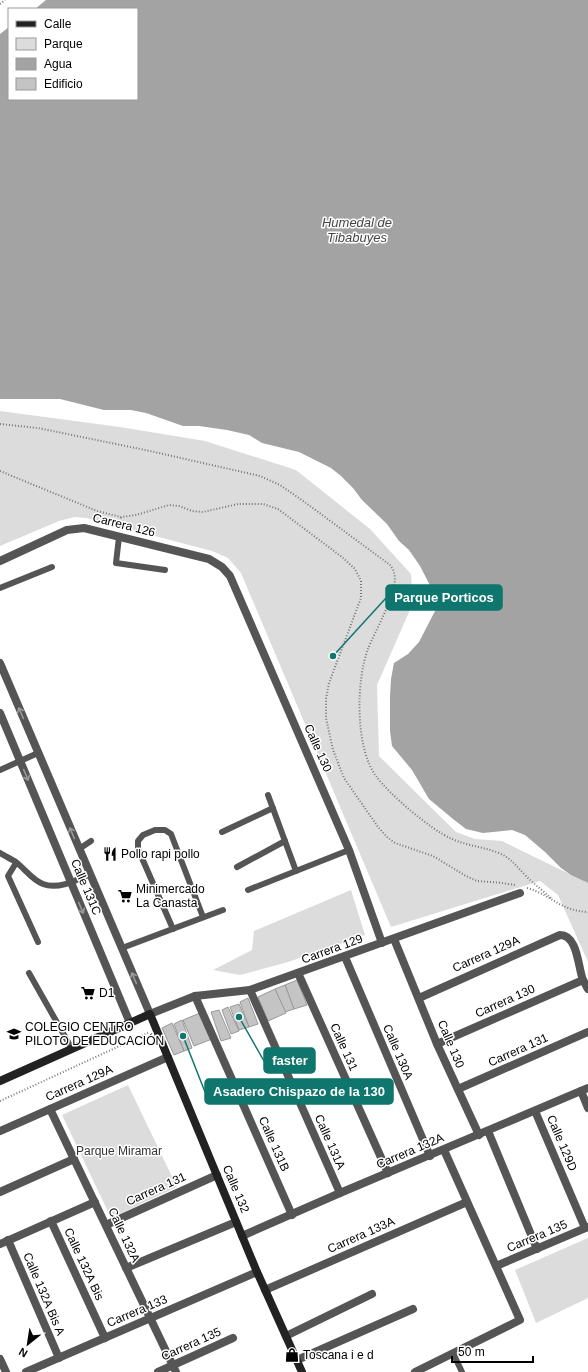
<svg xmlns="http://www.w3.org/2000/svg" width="588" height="1372" font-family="Helvetica,sans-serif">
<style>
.green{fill:#dcdcdc}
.water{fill:#a3a3a3}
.building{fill:#c4c4c4;stroke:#999}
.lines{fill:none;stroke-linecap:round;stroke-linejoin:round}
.path{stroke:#777;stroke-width:2;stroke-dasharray:1 2;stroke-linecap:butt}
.lane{stroke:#555;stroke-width:6}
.street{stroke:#555;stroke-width:8}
.secondary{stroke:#222;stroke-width:8}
.oneway{stroke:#999}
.labels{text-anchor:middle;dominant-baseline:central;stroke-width:3;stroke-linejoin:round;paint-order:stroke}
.street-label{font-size:12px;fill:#000;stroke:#fff}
.poi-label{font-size:12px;fill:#000;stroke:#fff;text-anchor:start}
.park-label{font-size:12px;fill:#333;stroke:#fff}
.water-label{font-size:13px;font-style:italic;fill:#444;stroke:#fff}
.leader{fill:none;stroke:#0f766e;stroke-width:1.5}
.callout-dot{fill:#0f766e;stroke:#fff;stroke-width:1.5}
.callout{fill:#0f766e;stroke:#0f766e;stroke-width:1.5}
.callout-label{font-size:13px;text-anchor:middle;font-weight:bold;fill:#fff}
</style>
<rect width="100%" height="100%" fill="#fff"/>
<g class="green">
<polygon points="0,411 120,427 205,441 296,470 370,529 411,574 413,603 377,685 379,756 456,832 475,839 502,841 588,883 588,962 558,895 540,881 391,927 241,573 228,558 212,551 86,518 75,517 59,521 0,546"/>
<polygon points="351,890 365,935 288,962 240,975 213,970 252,950 254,931"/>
<polygon points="128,1085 177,1187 111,1218 62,1115"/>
<polygon points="588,1238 588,1298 536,1323 515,1270"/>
</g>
<polygon class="water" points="46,0 588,0 588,883 571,875 561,868 545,852 525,835 512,830 483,833 466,829 453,819 429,799 412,770 392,746 390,731 390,696 391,679 394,663 408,654 419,642 435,611 435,595 420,566 409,550 399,541 387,524 362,500 353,488 341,476 331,468 299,452 262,443 249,435 227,430 199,426 183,426 146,413 131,410 104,410 60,399 0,399 0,34 9,27 9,99 137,99 137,9 35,9"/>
<g class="building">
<polygon points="297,980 307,1005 294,1009 285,985"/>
<polygon points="285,985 294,1009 285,1012 275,989"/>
<polygon points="275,989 286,1013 268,1021 258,997"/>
<polygon points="248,998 258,1024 249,1027 240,1002"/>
<polygon points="239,1004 249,1027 239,1030 230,1007"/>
<polygon points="228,1007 239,1031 231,1034 222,1010"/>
<polygon points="219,1010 231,1038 221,1041 211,1012"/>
<polygon points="200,1013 212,1039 194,1046 183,1020"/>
<polygon points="182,1020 192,1048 184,1051 174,1024"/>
<polygon points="172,1023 184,1051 174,1055 162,1028"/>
</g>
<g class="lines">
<g class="path">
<polyline points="0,4 5,0"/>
<path d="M0 424 38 428 150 451 260 476 280 485 306 503 390 565C391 567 394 570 394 573 400 588 374 633 368 649 356 680 355 748 376 776 389 794 431 830 452 839 468 846 484 847 499 853 511 858 517 867 526 876 534 884 543 891 551 898"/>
<polyline points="0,471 97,511 121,517 136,515 169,505 179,506 192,511 203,512 238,504 263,504 278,509 342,557 355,569 361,581 361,598 329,683 326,699 326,718 333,750 344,778 378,827 387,837 395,843 433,856 466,876 477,881 502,883 515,885"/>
<polyline points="118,527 121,517"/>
<path d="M527 888C551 895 561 911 588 912"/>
<polyline points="0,1101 148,1033"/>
</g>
<g class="lane">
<polyline points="119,537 116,563 165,570"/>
<polyline points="0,588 52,567"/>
<polyline points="0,770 38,753"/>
<polyline points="268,795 296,871"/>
<polyline points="222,832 273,808"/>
<polyline points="79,849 91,841"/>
<path d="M0 853C5 856 11 859 16 862 25 869 32 880 43 884 58 890 77 880 90 874"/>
<polyline points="16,863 8,876 38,942"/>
<polyline points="237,867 285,841"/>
<polyline points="248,890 349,850"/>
<polyline points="173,929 138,849 138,841 143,835 155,830 165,830 171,834 203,917"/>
<polyline points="122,948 223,910"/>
<polyline points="29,973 72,1049"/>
<polyline points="453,1353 462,1372"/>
</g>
<g class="street">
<polyline points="0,561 67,530 84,528 209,559 222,567 230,576 349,850 382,943"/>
<polyline points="0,663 150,1014 195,996 250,990 520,893"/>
<polyline points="0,713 130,1023"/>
<polyline points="394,939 437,1044 479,1135"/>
<polyline points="345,957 430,1156"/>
<polyline points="298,973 388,1173"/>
<polyline points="250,990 340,1193"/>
<polyline points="195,996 292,1215"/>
<path d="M419 998 560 935C578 935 578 968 583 980 585 983 586 986 588 989"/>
<polyline points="437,1044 583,980"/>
<polyline points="458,1089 588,1032"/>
<polyline points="581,1091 588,1108"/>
<polyline points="50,1109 176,1372"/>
<polyline points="535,1111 585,1228"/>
<polyline points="0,1131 168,1057"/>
<polyline points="488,1131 537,1249"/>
<polyline points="0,1192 74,1159"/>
<polyline points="51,1221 105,1338"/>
<polyline points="106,1225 217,1175"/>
<polyline points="242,1236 340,1193 588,1088"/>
<polyline points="8,1240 59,1358"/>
<polyline points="0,1244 95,1202"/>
<polyline points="496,1266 588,1227"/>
<polyline points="126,1268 236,1222"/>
<polyline points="265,1290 467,1202"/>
<polyline points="286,1336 372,1294"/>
<polyline points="0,1359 6,1372"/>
<polyline points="297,1360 413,1309"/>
<polyline points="26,1372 257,1272"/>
<polyline points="158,1372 233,1338"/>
<polyline points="415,1372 520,1320 444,1150"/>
</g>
<polyline class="secondary" points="0,1081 150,1014 257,1272 302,1372"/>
</g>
<defs><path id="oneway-shaft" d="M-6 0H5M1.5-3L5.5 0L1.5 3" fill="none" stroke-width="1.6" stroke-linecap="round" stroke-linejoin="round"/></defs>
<g class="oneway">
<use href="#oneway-shaft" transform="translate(21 713) rotate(-113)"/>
<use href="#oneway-shaft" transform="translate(26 775) rotate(67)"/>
<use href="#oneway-shaft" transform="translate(72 833) rotate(-113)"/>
<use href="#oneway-shaft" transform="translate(81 908) rotate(67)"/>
<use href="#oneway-shaft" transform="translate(134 978) rotate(-113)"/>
</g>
<defs>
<symbol id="restaurant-bare" viewBox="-9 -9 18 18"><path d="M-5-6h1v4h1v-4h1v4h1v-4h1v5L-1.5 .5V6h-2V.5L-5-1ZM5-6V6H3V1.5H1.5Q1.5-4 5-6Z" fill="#000" stroke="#fff" stroke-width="2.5" paint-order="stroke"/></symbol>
<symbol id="supermarket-bare" viewBox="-9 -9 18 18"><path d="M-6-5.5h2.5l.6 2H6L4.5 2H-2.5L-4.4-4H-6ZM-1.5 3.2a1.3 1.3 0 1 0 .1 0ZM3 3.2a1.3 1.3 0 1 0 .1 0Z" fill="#000" stroke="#fff" stroke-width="2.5" paint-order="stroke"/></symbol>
<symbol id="school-bare" viewBox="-9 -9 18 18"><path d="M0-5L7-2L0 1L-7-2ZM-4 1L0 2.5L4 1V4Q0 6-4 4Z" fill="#000" stroke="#fff" stroke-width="2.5" paint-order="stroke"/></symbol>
<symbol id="shop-bare" viewBox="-9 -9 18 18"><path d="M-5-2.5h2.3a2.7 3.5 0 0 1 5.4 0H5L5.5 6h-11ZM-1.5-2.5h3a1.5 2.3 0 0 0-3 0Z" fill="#000" stroke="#fff" stroke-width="2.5" paint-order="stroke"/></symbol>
</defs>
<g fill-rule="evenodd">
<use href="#restaurant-bare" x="100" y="844" width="20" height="20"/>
<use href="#supermarket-bare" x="115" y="886" width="20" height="20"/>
<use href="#supermarket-bare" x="78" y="983" width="20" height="20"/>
<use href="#school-bare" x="4" y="1024" width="20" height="20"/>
<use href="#shop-bare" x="282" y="1345" width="20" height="20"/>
</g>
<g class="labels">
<g class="street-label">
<text transform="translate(124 525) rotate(14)">Carrera 126</text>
<text transform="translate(318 748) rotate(66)">Calle 130</text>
<text transform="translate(86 887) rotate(67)">Calle 131C</text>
<text transform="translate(332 949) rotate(-20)">Carrera 129</text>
<text transform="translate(486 954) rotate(-24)">Carrera 129A</text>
<text transform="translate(505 1001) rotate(-24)">Carrera 130</text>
<text transform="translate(451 1044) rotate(67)">Calle 130</text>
<text transform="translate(344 1047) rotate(66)">Calle 131</text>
<text transform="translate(518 1050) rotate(-24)">Carrera 131</text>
<text transform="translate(398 1052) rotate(67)">Calle 130A</text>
<text transform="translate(79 1083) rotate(-24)">Carrera 129A</text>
<text transform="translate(330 1142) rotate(66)">Calle 131A</text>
<text transform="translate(562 1143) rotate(67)">Calle 129D</text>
<text transform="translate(274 1144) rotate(66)">Calle 131B</text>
<text transform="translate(410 1151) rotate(-23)">Carrera 132A</text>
<text transform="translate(156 1189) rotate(-24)">Carrera 131</text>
<text transform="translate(236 1189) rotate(67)">Calle 132</text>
<text transform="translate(124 1235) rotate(65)">Calle 132A</text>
<text transform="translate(361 1235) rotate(-24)">Carrera 133A</text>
<text transform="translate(537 1236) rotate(-23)">Carrera 135</text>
<text transform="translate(84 1264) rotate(65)">Calle 132A Bis</text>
<text transform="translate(44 1294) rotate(67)">Calle 132A Bis A</text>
<text transform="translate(137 1311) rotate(-23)">Carrera 133</text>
<text transform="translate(191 1344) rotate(-24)">Carrera 135</text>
</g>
<g class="poi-label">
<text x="121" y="854">Pollo rapi pollo</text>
<text x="136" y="889">Minimercado<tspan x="136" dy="14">La Canasta</tspan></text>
<text x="99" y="993">D1</text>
<text x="25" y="1027">COLEGIO CENTRO<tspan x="25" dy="14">PILOTO DE EDUCACIÓN</tspan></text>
<text x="303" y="1355">Toscana i e d</text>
</g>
<g class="park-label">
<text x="119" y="1151">Parque Miramar</text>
</g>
<g class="water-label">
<text x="357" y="222">Humedal de<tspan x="357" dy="15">Tibabuyes</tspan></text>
</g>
</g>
<path class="leader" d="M333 656L386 598M239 1017L264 1061M183 1036L205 1092"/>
<g class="callout-dot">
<circle cx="333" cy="656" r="4"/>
<circle cx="239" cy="1017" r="4"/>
<circle cx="183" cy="1036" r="4"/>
</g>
<g class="callout">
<rect x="386" y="585" width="116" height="25" rx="4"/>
<rect x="264" y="1048" width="51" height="25" rx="4"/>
<rect x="205" y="1079" width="188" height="25" rx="4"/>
</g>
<g class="callout-label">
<text x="444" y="602">Parque Porticos</text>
<text x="290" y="1065">faster</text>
<text x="299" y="1096">Asadero Chispazo de la 130</text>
</g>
<rect x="8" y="8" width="130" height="92" fill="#ffffff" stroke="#999999"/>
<rect x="16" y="21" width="20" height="6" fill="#222222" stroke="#999999"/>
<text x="44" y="28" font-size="12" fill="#000000">Calle</text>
<rect x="16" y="38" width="20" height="12" fill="#dcdcdc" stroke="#999999"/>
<text x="44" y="48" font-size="12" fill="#000000">Parque</text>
<rect x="16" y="58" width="20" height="12" fill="#a3a3a3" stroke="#999999"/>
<text x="44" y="68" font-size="12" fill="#000000">Agua</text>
<rect x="16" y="78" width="20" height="12" fill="#c4c4c4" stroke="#999999"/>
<text x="44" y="88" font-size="12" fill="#000000">Edificio</text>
<g transform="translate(28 1344) rotate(210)" stroke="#ffffff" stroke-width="3" paint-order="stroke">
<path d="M0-3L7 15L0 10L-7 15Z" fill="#000000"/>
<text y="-6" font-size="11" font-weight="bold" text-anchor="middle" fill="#000000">N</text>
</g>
<path d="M452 1356v6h81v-6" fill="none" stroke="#000000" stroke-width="2"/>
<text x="458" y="1356" font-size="12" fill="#000000" stroke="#ffffff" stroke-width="3" paint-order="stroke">50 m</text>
</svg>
